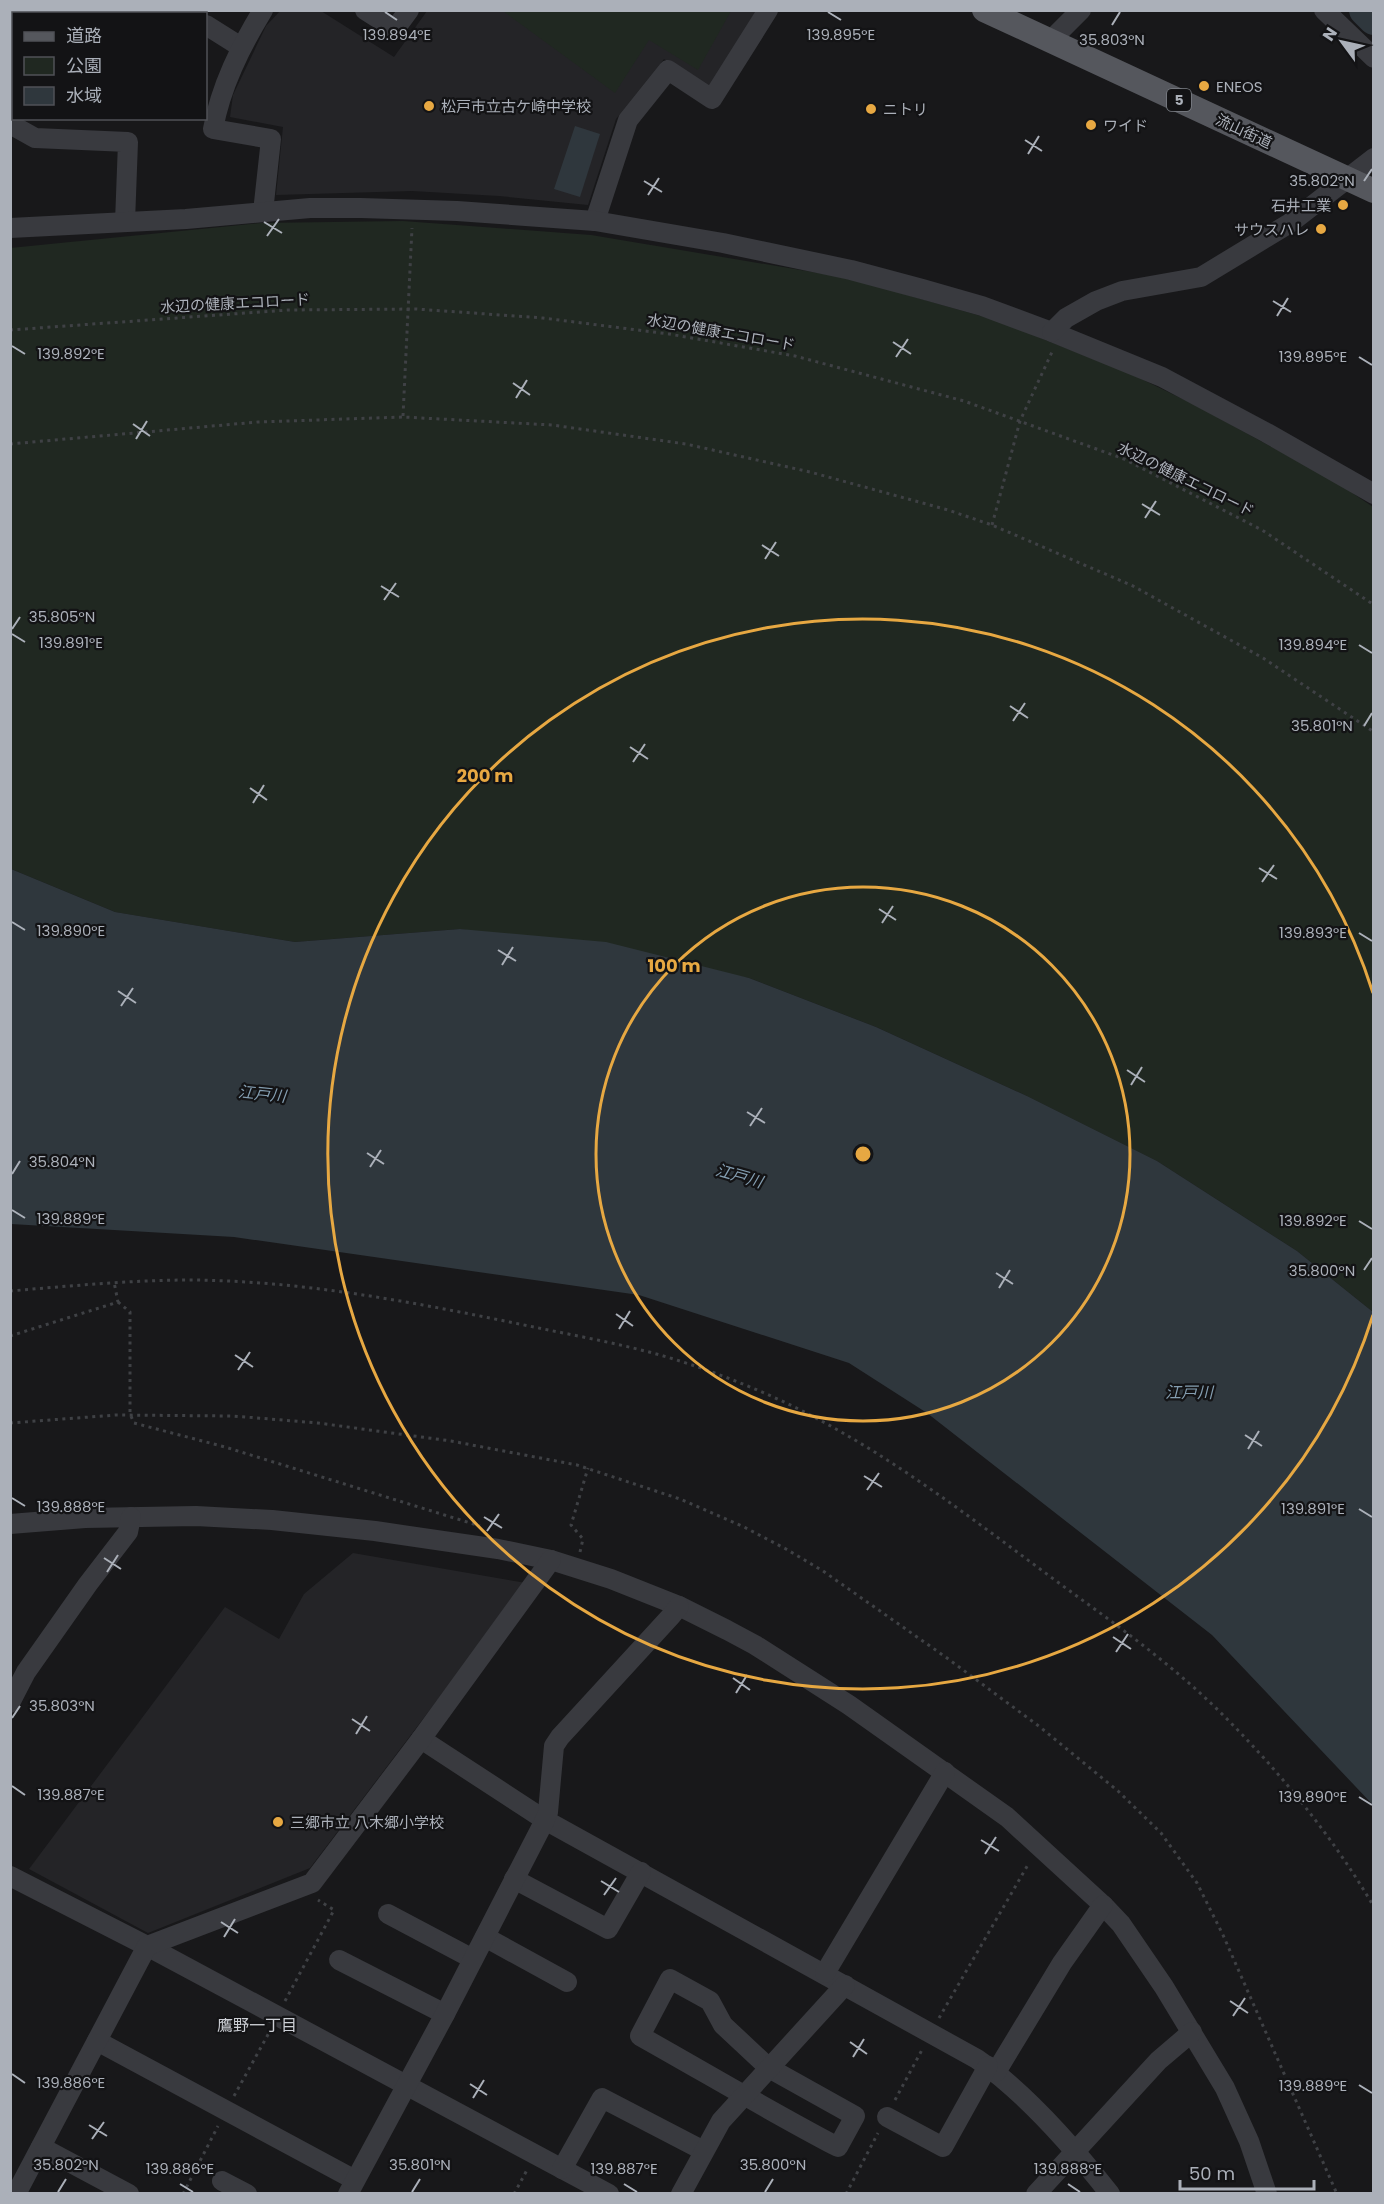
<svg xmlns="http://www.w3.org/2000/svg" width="1384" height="2204" font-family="Poppins,'Noto Sans JP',sans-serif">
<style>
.built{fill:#242427}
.green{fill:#202821}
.water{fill:#2f373d}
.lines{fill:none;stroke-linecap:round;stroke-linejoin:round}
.river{stroke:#2f373d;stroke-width:32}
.path{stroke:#3f4145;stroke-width:3;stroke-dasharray:3 4.5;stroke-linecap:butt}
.minor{stroke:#393a3f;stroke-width:20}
.major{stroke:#55575d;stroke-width:24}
.ticks{fill:none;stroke:#abb0b9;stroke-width:2}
.ring{fill:none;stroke:#e7a842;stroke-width:3}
.poi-dot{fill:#e7a842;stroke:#131315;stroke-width:2}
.labels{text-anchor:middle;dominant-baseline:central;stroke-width:4.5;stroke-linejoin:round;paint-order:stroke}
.shield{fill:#131315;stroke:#7d8188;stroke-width:1.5}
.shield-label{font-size:14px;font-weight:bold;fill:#abb0b9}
.poi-label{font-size:15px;fill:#abb0b9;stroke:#131315;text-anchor:start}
.street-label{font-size:15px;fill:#abb0b9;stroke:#131315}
.water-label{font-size:16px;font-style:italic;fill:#849eb1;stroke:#131315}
.neighbourhood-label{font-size:16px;fill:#cccfd5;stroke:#131315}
.ticks-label{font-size:15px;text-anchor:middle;fill:#abb0b9;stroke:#131315;stroke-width:4.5;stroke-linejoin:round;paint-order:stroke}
.centre{fill:#e7a842;stroke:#131315;stroke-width:3}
.ring-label{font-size:18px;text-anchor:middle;font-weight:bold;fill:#e7a842;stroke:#131315;stroke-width:4.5;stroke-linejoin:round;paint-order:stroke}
</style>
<rect width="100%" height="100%" fill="#18181a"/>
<g class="built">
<polygon points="280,11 321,11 394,57 427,11 760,11 711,86 706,88 664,59 616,119 588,205 499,196 412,191 276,195 283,127 230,117 233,95 266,26"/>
<polygon points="353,1553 526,1583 310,1868 148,1933 29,1869 225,1607 279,1639 304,1594"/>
</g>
<g class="green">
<polygon points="503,11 731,11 698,70 649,40 615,93"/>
<polygon points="403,221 591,235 848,278 995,320 1131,374 1197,406 1339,484 1373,507 1373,1312 1297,1251 1157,1161 1027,1096 876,1027 749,978 460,929 295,942 115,912 11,869 10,248 261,223"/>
</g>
<g class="water">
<polygon points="575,126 600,134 580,197 554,189"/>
<polygon points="11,869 115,912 295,942 460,929 606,942 749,978 876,1027 1027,1096 1157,1161 1297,1251 1373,1312 1373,1805 1212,1635 927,1413 849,1363 639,1295 234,1237 11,1224"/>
</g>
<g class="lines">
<polyline class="river" points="1365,10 1374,19"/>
<g class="path">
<polyline points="10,330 288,310 416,309 543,318 669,334 795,356 964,401 1124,459 1262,530 1374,605"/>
<polyline points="403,416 412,228"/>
<polyline points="10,444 258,422 403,417 552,425 686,444 810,472 948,510 992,525 1133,586 1263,658 1374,732"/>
<polyline points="992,525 1020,421 1052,352"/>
<path d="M10 1291C71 1286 131 1280 192 1280 306 1281 418 1303 529 1326 572 1335 617 1343 660 1355 698 1366 735 1380 771 1396 878 1444 969 1517 1063 1586 1118 1626 1174 1666 1223 1715 1280 1772 1333 1837 1374 1907"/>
<polyline points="118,1302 130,1312 130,1414 134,1423 225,1447 480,1526"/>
<polyline points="10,1336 118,1302 114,1282"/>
<polyline points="10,1423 116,1415 233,1416 318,1423 451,1441 577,1465 680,1499 744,1527 786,1549 823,1571 947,1658 1040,1727 1118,1791 1161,1833 1197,1883 1223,1935 1337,2194"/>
<polyline points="580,1552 583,1539 571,1525 588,1468"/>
<polyline points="285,2001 334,1910 318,1900"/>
<polyline points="939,2018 1029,1863"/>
<polyline points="234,2096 270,2031"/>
<polyline points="895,2100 923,2048"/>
<polyline points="183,2194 218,2126"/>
<polyline points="514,2194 527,2170"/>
<polyline points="846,2194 878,2133"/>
</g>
<g class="minor">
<polyline points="180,10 186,14"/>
<polyline points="365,10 395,29 409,10"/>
<polyline points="1324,10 1374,58"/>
<polyline points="206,25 241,47"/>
<polyline points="1054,43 1058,33 1081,10"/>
<polyline points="10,124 35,138 128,142 125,222"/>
<path d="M263 212 271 139 213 129C221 86 240 48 263 10"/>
<polyline points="595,221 628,120 668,70 712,99 768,10"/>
<polyline points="10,228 186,219 310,208 361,208 457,211 595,221 723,243 851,270 922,289 982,306 1052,332 1162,377 1267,433 1374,494"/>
<polyline points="1052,332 1066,318 1096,301 1122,291 1201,277 1290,223 1374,158"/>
<polyline points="10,1524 85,1518 196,1516 272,1520 375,1531 498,1549 551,1560 611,1579 679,1606 727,1630 755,1645 849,1705 1007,1817 1103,1905 1121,1924 1164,1987 1225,2088 1249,2141 1267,2194"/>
<polyline points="10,1703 26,1672 88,1584 128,1532 131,1517"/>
<path d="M421 1739 545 1820 977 2059C1026 2093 1073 2147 1110 2194"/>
<polyline points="10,1876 147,1946 609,2194"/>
<polyline points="514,1879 608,1929 641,1872"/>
<polyline points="388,1914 473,1959"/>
<polyline points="485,1937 567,1982"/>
<polyline points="339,1960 445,2014"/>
<polyline points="825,1973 945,1772"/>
<path d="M670 1979 710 2001 723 2025 769 2068 855 2116 838 2147C771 2112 706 2073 640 2036Z"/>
<polyline points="97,2041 355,2180"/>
<polyline points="996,2072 1062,1963 1103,1905"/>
<polyline points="887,2117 943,2147 988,2066"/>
<polyline points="41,2147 129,2194"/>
<polyline points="562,2169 602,2098 704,2151"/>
<polyline points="222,2181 247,2194"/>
<polyline points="16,2194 147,1946 312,1883 421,1739 551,1560"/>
<polyline points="348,2194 445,2014 545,1820 548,1812 554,1746 560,1737 671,1616 679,1606"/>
<polyline points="681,2194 721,2121 845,1985"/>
<polyline points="1036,2194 1159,2060 1192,2032"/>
</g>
<polyline class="major" points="984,10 1374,191"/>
</g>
<path class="ticks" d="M385 12 397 20M828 12 841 20M1112 25 1120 12M1025 140 1042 151M1028 154 1039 136M644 181 662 192M1364 181 1372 169M648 195 659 178M264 222 282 233M267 236 279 219M1273 301 1291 312M1277 316 1288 298M893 342 911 354M12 346 25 354M896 357 908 339M1359 357 1372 365M513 383 530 395M516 398 527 380M133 424 150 436M136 439 147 421M1142 504 1160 515M1145 518 1156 501M762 545 779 556M765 559 776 542M381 586 399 597M384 600 396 583M12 629 20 617M12 634 25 642M1359 645 1372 653M1010 706 1028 718M1013 721 1025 703M1364 726 1372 713M630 747 648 759M633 762 645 744M250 788 267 800M253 803 264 785M1259 868 1277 879M1262 882 1274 865M879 909 896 920M12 922 25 930M882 923 893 906M1359 933 1372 941M498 950 516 961M502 965 513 947M118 991 136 1003M121 1006 133 988M1127 1070 1145 1082M1131 1085 1142 1067M747 1112 765 1123M750 1126 762 1108M367 1153 384 1164M370 1167 381 1150M12 1174 20 1161M12 1210 25 1218M1359 1221 1372 1229M1364 1270 1372 1258M996 1273 1013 1284M999 1288 1010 1270M616 1314 633 1326M619 1329 630 1311M235 1355 253 1367M238 1370 250 1352M1245 1435 1262 1446M1248 1449 1259 1431M864 1476 882 1487M867 1490 879 1473M12 1498 25 1506M1359 1509 1372 1517M484 1517 502 1528M487 1531 499 1514M104 1558 121 1569M107 1572 118 1555M1113 1637 1131 1649M1116 1652 1128 1634M733 1678 750 1690M736 1693 747 1675M12 1718 20 1706M352 1719 370 1731M356 1734 367 1716M12 1786 25 1795M1359 1797 1372 1805M981 1840 999 1851M985 1854 996 1837M601 1881 619 1892M604 1895 616 1878M221 1922 238 1933M224 1937 235 1919M1230 2001 1248 2013M1233 2016 1245 1998M850 2042 867 2054M853 2057 864 2039M12 2074 25 2083M470 2084 487 2095M1359 2085 1372 2093M473 2098 484 2080M89 2125 107 2136M92 2139 104 2122M180 2184 193 2192M624 2184 637 2192M1068 2184 1080 2192M58 2192 66 2179M412 2192 420 2179M765 2192 773 2179"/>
<g class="ring">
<circle cx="863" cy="1154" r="267"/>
<path d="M1373 1315A535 535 0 1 1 1373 993"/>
</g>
<g class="poi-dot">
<circle cx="1204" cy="86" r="6"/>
<circle cx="429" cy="106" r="6"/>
<circle cx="871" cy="109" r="6"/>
<circle cx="1091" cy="125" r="6"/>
<circle cx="1343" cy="205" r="6"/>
<circle cx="1321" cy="229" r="6"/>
<circle cx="278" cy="1822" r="6"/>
</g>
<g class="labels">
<rect class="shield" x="1167" y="89" width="24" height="22" rx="4.5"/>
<g class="shield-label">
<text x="1179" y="100">5</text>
</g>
<g class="poi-label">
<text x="1216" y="86">ENEOS</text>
<text x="441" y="106">松戸市立古ケ崎中学校</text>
<text x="883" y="109">ニトリ</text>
<text x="1103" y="125">ワイド</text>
<text x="1331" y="205" text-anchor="end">石井工業</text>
<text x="1309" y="229" text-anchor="end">サウスハレ</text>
<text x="290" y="1822">三郷市立 八木郷小学校</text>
</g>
<g class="street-label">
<text transform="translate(1244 131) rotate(25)">流山街道</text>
<text transform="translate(235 303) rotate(-3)">水辺の健康エコロード</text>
<text transform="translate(721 332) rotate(10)">水辺の健康エコロード</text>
<text transform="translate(1186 479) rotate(26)">水辺の健康エコロード</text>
</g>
<g class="water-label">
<text transform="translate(262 1094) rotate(6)">江戸川</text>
<text transform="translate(739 1176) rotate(16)">江戸川</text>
<text x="1189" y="1392">江戸川</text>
</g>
<g class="neighbourhood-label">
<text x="257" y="2025">鷹野一丁目</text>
</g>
</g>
<g class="ticks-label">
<text x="397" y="40">139.894°E</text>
<text x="841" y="40">139.895°E</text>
<text x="1112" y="45">35.803°N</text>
<text x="1322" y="186">35.802°N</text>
<text x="71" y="359">139.892°E</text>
<text x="1313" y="362">139.895°E</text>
<text x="62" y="622">35.805°N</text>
<text x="71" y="648">139.891°E</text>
<text x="1313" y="650">139.894°E</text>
<text x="1322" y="731">35.801°N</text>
<text x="71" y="936">139.890°E</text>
<text x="1313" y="938">139.893°E</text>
<text x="62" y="1167">35.804°N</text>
<text x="71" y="1224">139.889°E</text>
<text x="1313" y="1226">139.892°E</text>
<text x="1322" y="1276">35.800°N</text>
<text x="71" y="1512">139.888°E</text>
<text x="1313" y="1514">139.891°E</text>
<text x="62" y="1711">35.803°N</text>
<text x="71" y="1800">139.887°E</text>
<text x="1313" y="1802">139.890°E</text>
<text x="71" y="2088">139.886°E</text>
<text x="1313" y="2091">139.889°E</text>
<text x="66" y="2170">35.802°N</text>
<text x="420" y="2170">35.801°N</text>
<text x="773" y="2170">35.800°N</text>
<text x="180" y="2174">139.886°E</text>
<text x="624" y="2174">139.887°E</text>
<text x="1068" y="2174">139.888°E</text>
</g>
<circle cx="863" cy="1154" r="9" class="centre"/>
<g class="ring-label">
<text x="485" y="782">200 m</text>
<text x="674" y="972">100 m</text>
</g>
<rect width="1384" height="2204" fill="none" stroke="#abb0b9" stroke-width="24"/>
<rect x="12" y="12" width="195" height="108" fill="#131315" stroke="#505257" stroke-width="1.5"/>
<rect x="24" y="32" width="30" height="9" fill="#55575d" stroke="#505257" stroke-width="1.5"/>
<text x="66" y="42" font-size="18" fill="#abb0b9">道路</text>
<rect x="24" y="57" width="30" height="18" fill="#202821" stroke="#505257" stroke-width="1.5"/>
<text x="66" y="72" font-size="18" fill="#abb0b9">公園</text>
<rect x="24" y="87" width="30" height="18" fill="#2f373d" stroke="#505257" stroke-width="1.5"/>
<text x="66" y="102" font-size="18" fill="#abb0b9">水域</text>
<g transform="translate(1342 42) rotate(303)" stroke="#131315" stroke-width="4.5" paint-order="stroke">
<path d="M0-4.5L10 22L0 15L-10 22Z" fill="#abb0b9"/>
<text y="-9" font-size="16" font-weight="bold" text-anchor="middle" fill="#abb0b9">N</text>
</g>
<path d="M1180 2180v9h134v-9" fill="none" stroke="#abb0b9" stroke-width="3"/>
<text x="1189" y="2180" font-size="18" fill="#abb0b9" stroke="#131315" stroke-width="4.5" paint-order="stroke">50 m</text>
</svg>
